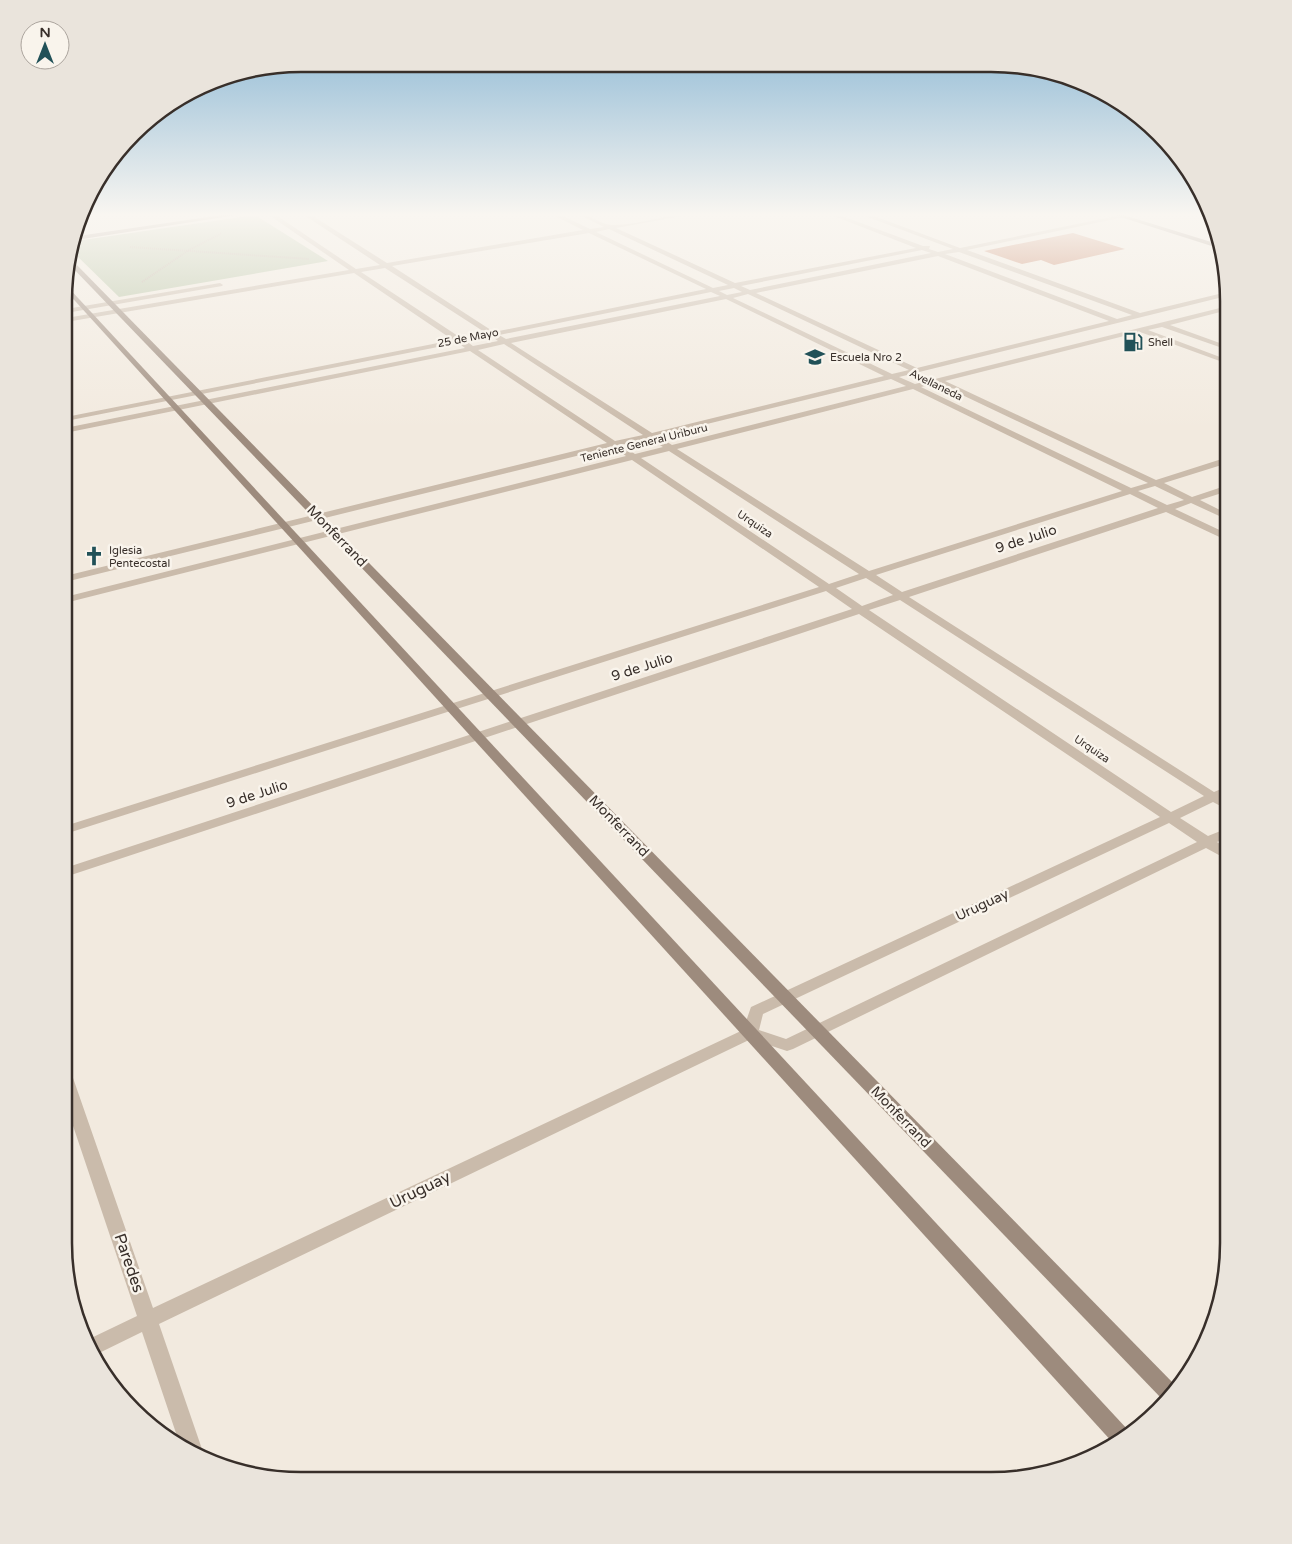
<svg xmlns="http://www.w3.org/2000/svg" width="1292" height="1544" font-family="'Varela Round',sans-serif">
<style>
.green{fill:#b3c1a0}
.building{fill:#c0714f}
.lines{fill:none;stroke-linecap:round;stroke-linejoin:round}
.path{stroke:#b6a596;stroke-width:2;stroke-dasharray:1 1;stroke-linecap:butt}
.street{fill:#cabbab;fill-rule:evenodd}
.secondary{fill:#9d8b7d;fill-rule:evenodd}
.labels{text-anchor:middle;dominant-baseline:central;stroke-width:5;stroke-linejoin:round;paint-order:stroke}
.far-street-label{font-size:11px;fill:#382f2a;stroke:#f9f4ec}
.far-poi-label{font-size:11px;fill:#382f2a;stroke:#f9f4ec;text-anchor:start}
.street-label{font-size:14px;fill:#382f2a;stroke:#f9f4ec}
.near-street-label{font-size:16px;fill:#382f2a;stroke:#f9f4ec}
.rim{fill:none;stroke:#382f2a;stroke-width:2.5}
</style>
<rect width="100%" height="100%" fill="#f2eadf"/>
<polygon class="green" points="255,215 328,261 119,297 72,251 76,241"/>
<polygon class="building" points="1073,233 1125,249 1054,265 1041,260 1022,264 984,251"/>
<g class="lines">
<g class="path">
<polyline points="130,247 309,259"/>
<polyline points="142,282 189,250 222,233"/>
</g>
<g class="street">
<path d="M266 213H273L356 269 380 265 301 213H308L387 263 583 230 549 213H557L590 229 604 227 576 213C589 213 600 225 613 225 641 225 669 213 698 213L616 228 735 283 916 248 826 213H834L923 246H930L929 249 938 252 953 249 857 213H866L960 248 1131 213H1143L967 250 1140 313 1227 292V296L899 377 915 384 1228 306V310L1170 325 1228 346V350L1162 327 1148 330 1228 360V364L1140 332 945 381 1156 480 1228 457V463L1164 483 1192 497 1228 485V491L1200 500 1228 514V520L1191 503 1175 509 1228 534V541L1166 512 909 597 1214 792 1228 786V795L1223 797 1228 800V810L1213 802 1180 818 1208 836 1228 828V837L1217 842 1228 850V860L1206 848 793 1049 787 1051 751 1039 159 1324 203 1452 202 1456 180 1445 142 1332 93 1356 87 1340 137 1316 64 1099V1069L70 1071 72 1075 153 1308 743 1030 751 1007 1160 817 859 614 65 877V868L852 609 826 591 65 834V826L819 587 632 460 65 603V597L626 456 613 447 65 582V576L607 443 470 351 65 433V428L465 348 458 343 66 421V417L453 340 354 273 66 322V318L349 270ZM609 229 728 285 713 288 596 232ZM589 233 706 289 494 332 392 266ZM922 250 931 253 750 290 741 286ZM959 252 1132 315 1117 319 945 254ZM938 256 1109 321 917 368 756 293ZM385 268 486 333 461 338 361 272ZM734 288 742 292 727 295 719 291ZM711 292 720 296 506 339 499 335ZM748 294 909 370 892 374 733 298ZM726 299 884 376 652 433 511 343ZM491 336 498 341 473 346 466 341ZM504 344 643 435 615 441 478 350ZM891 379 906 386 672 445 658 436ZM937 383 1148 483 1131 488 921 387ZM913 389 1122 491 869 571 677 449ZM649 438 663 447 635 454 621 445ZM669 451 859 574 829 584 641 458ZM1155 486 1184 500 1167 505 1138 491ZM1130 494 1158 508 902 592 876 575ZM866 578 893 595 862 606 836 588ZM900 600 1204 796 1171 812 869 610ZM1169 823 1197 842 786 1039 759 1030 763 1014Z"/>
<polygon points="220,283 223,285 222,286 66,313 66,309"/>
</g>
<g class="secondary">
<polygon points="235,213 250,213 76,240 78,236"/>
<polygon points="1108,213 1117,213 1221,245 1221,249"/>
<polygon points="70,258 71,259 1176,1386 1162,1399 68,263"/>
<polygon points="66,285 1128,1430 1114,1444 66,291"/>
</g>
</g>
<linearGradient id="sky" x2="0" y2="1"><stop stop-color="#7eb0d1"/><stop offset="0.5" stop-color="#f9f6f1"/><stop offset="1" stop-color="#f9f6f1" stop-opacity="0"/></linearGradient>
<rect width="1292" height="429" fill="url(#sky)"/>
<defs>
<symbol id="fuel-bare" viewBox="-9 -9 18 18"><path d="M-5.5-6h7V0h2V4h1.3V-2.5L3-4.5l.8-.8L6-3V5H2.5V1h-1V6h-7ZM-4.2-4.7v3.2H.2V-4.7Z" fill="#215158" stroke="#f9f4ec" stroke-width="2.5" paint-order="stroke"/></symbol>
<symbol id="school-bare" viewBox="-9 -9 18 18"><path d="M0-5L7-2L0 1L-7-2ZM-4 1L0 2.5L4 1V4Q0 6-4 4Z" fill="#215158" stroke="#f9f4ec" stroke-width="2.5" paint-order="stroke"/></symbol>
<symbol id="church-bare" viewBox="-9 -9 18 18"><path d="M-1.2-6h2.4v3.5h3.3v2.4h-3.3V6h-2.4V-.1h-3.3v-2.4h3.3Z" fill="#215158" stroke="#f9f4ec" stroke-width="2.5" paint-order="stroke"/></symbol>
</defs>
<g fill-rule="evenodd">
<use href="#fuel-bare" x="1119" y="328" width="28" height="28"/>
<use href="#school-bare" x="801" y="343" width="28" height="28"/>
<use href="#church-bare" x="80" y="542" width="28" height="28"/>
</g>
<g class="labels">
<g class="far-street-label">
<text transform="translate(468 338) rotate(-11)">25 de Mayo</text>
<text transform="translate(936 385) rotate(26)">Avellaneda</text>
<text transform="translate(644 443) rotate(-14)">Teniente General Uriburu</text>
<text transform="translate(755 524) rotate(34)">Urquiza</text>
<text transform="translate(1092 749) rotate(34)">Urquiza</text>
</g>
<g class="far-poi-label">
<text x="1148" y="342">Shell</text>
<text x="830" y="357">Escuela Nro 2</text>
<text x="109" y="550">Iglesia<tspan x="109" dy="13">Pentecostal</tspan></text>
</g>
<g class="street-label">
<text transform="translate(337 536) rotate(46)">Monferrand</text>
<text transform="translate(1026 539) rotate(-18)">9 de Julio</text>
<text transform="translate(642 667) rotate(-18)">9 de Julio</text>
<text transform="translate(257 794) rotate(-18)">9 de Julio</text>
<text transform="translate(619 826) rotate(46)">Monferrand</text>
<text transform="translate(982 905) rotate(-25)">Uruguay</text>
<text transform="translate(901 1117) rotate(46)">Monferrand</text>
</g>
<g class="near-street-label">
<text transform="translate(420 1190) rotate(-26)">Uruguay</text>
<text transform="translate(129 1263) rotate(71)">Paredes</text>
</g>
</g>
<path d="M0 0H1292V1544H0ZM301 72H991A229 229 0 0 1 1220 301V1243A229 229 0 0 1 991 1472H301A229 229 0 0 1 72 1243V301A229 229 0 0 1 301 72Z" fill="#eae4dc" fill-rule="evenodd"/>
<path class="rim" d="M301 72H991A229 229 0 0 1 1220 301V1243A229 229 0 0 1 991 1472H301A229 229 0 0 1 72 1243V301A229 229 0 0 1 301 72Z"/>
<g transform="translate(45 45)"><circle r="24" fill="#f9f4ec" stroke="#aca59e"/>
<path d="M0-4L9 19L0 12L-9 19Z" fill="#215158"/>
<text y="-8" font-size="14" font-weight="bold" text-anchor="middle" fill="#382f2a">N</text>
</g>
</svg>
